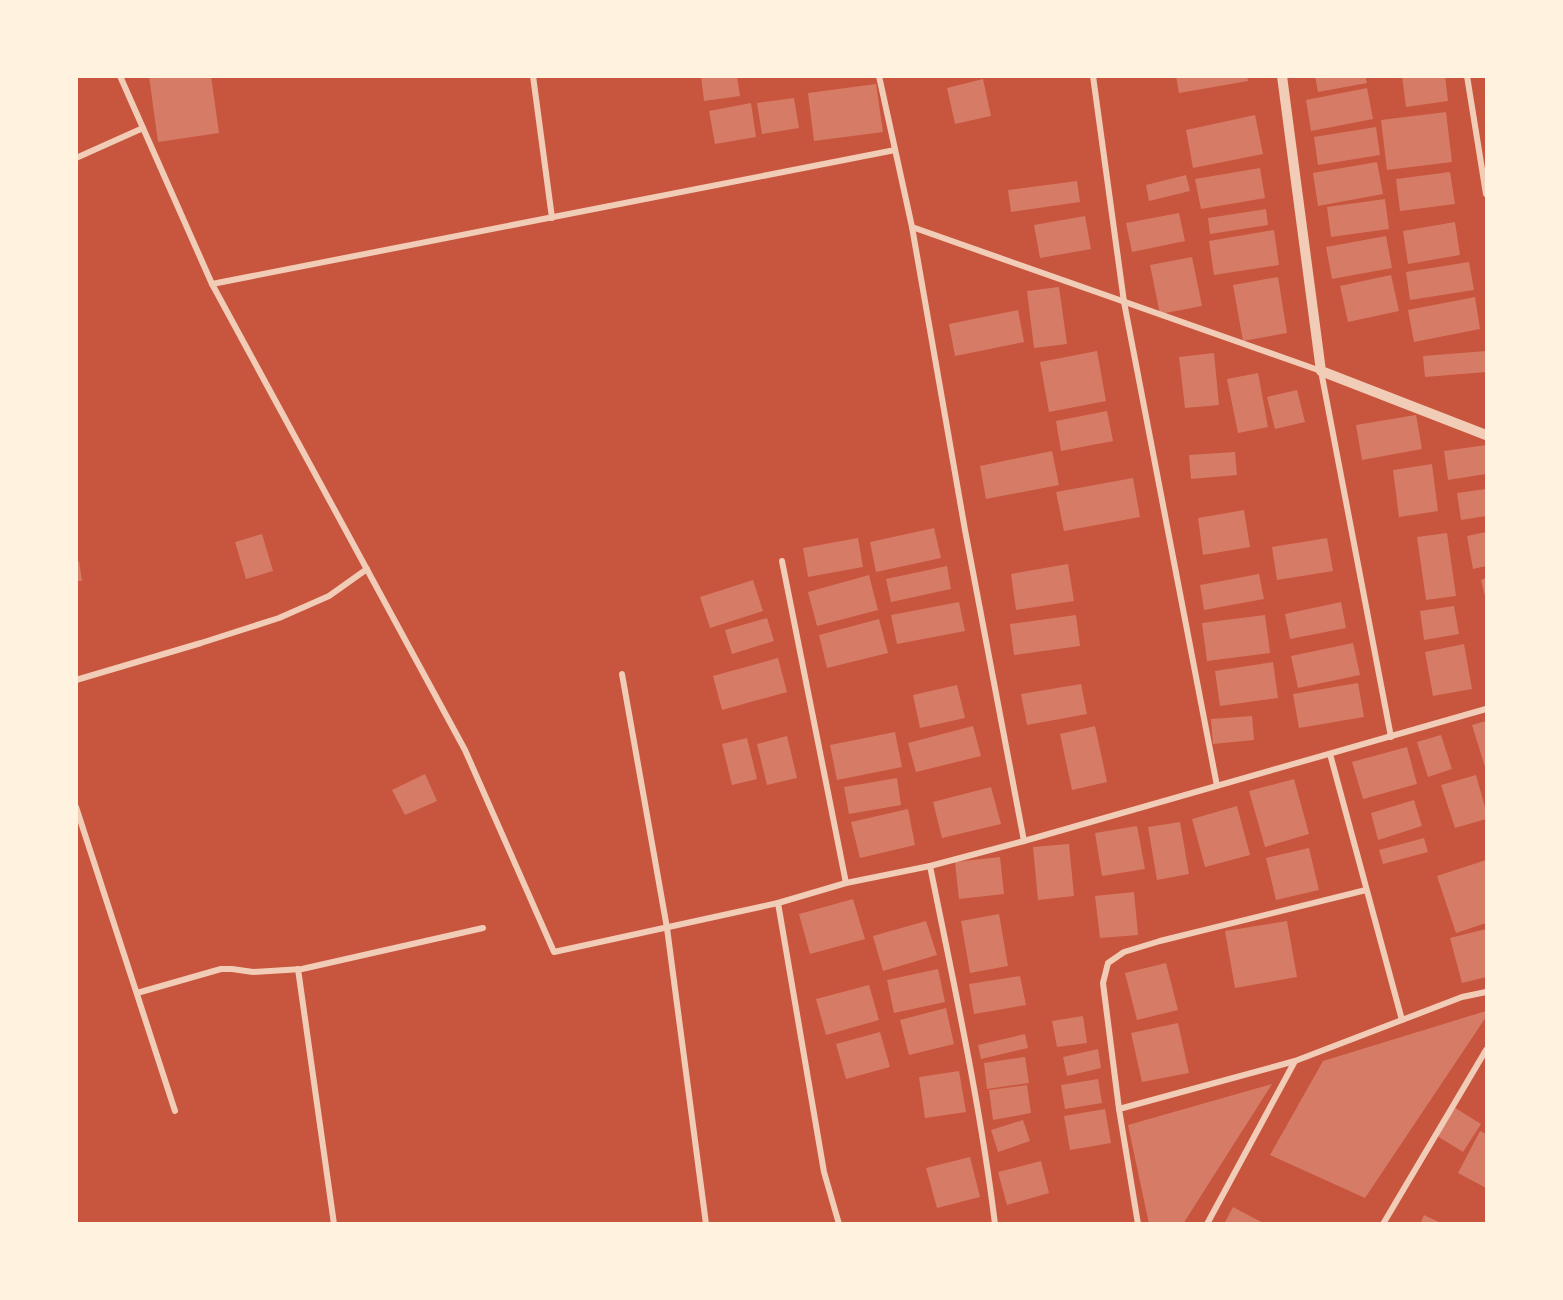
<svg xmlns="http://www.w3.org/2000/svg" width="1563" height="1300" font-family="Rubik,sans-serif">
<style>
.building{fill:#d67c66}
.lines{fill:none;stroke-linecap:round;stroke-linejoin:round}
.minor{stroke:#f1ccb7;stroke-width:6}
.tertiary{stroke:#f1ccb7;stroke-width:10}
</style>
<rect width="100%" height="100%" fill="#c8553d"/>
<g class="building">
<polygon points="149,76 211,76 219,133 158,142"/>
<polygon points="701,76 737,76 740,96 704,101"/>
<polygon points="1176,76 1247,76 1248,81 1179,93"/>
<polygon points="1315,76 1365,76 1367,83 1318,92"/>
<polygon points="1402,76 1445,76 1448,101 1406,107"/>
<polygon points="983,79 991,116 955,124 947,88"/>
<polygon points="876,84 883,132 814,141 808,93"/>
<polygon points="1367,88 1373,119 1311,131 1306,100"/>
<polygon points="794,98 799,128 762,134 757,103"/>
<polygon points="751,103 756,137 715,144 709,111"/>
<polygon points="1446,112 1452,162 1387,170 1381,120"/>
<polygon points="1255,115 1263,154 1193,168 1186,130"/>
<polygon points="1376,127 1380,155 1318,165 1314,137"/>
<polygon points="1377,162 1383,194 1318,206 1313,173"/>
<polygon points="1260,168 1265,198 1201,209 1195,179"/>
<polygon points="1450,172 1455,204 1400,211 1396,179"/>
<polygon points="1186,175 1190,191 1149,201 1146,185"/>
<polygon points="1077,181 1080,202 1011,212 1008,190"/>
<polygon points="1385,199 1389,229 1331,237 1327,207"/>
<polygon points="1266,209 1268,225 1210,234 1208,218"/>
<polygon points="1179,213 1185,241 1132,252 1126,223"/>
<polygon points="1085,216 1091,249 1040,258 1034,225"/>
<polygon points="1455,222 1460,255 1408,264 1403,231"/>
<polygon points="1274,230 1279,265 1214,275 1209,241"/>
<polygon points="1386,236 1392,268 1332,279 1326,247"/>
<polygon points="1192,257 1202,306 1160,314 1150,265"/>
<polygon points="1469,262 1474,290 1410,300 1406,272"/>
<polygon points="1391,275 1399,311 1348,322 1340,286"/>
<polygon points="1278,277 1287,333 1243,341 1233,285"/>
<polygon points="1059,287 1067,344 1034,348 1027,291"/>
<polygon points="1475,297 1480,329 1414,342 1408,310"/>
<polygon points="1018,310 1024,342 955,356 949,324"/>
<polygon points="1097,351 1106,401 1049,412 1040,362"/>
<polygon points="1486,351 1486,372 1425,377 1423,356"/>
<polygon points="1214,353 1219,405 1185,408 1179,357"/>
<polygon points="1258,373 1268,427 1238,433 1227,379"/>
<polygon points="1297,390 1305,422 1275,429 1267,397"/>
<polygon points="1107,411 1113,441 1061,451 1056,421"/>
<polygon points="1416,415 1422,449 1362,460 1356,425"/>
<polygon points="1486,445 1486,474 1448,480 1444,451"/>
<polygon points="1052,451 1059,485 986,499 980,466"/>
<polygon points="1235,452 1237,475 1191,479 1189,455"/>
<polygon points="1432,464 1438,511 1399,517 1393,470"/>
<polygon points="1133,478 1140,517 1064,531 1056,492"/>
<polygon points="1486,489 1486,516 1461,520 1457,493"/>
<polygon points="1244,510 1250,547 1203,555 1198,518"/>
<polygon points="934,528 941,558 876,572 870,542"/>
<polygon points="1486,532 1486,566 1473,569 1467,536"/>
<polygon points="1447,533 1456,596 1426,600 1417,537"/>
<polygon points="262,534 273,571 246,579 235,542"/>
<polygon points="858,538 863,567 808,577 803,548"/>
<polygon points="1327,538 1333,571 1277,580 1272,547"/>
<polygon points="79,561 82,581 76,581 76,562"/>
<polygon points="1068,564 1074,601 1016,610 1011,574"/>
<polygon points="947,566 951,589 891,602 886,579"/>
<polygon points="1259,574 1264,599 1204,610 1200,585"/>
<polygon points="869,575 878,610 817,626 808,592"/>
<polygon points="1486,578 1486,600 1481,580"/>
<polygon points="753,580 763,611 710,628 700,597"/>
<polygon points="959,602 965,631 897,644 891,615"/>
<polygon points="1341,602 1346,628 1290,639 1285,614"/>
<polygon points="1454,606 1459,634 1424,640 1420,611"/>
<polygon points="1076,615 1080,646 1014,655 1010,624"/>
<polygon points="1265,615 1270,653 1207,661 1202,623"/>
<polygon points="767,618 774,641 732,654 725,630"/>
<polygon points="879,619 888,653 827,668 819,635"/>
<polygon points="1353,643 1360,675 1298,688 1291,656"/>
<polygon points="1464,644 1472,689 1433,696 1425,652"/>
<polygon points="778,658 787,692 722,710 713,676"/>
<polygon points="1273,662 1278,698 1220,706 1215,671"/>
<polygon points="1358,683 1364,717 1299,728 1293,694"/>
<polygon points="1081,684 1087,714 1027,725 1021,694"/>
<polygon points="957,685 965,718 920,728 913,695"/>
<polygon points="1252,716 1254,740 1213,744 1211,719"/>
<polygon points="1486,721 1486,766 1485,767 1472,725"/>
<polygon points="973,726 981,756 916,772 908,743"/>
<polygon points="1095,726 1107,782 1072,790 1060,734"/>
<polygon points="895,732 902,767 837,780 830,745"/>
<polygon points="1441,735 1452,769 1428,777 1417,742"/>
<polygon points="787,736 797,778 767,785 757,744"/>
<polygon points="747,738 757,779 732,785 722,744"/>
<polygon points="1407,747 1417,784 1363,799 1352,762"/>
<polygon points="425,774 437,801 405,815 392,790"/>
<polygon points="1476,775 1486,811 1486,819 1455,828 1441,785"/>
<polygon points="897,778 901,805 849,814 844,787"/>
<polygon points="1294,779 1309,834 1265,847 1249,791"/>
<polygon points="991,787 1001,824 942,838 933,802"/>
<polygon points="1414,800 1422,826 1378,840 1371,813"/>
<polygon points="1237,806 1250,855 1205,867 1192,819"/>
<polygon points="908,809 915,845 860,858 851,822"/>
<polygon points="1180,822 1189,874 1157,880 1148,827"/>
<polygon points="1137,826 1145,869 1102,876 1095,833"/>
<polygon points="1424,838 1428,852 1383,864 1379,850"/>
<polygon points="1069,844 1074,896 1038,900 1033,847"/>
<polygon points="1309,848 1319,890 1276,900 1266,858"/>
<polygon points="1000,857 1004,894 959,899 955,862"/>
<polygon points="1486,860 1486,923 1456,933 1437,876"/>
<polygon points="1134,892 1138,935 1100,938 1095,896"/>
<polygon points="853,899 865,939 810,954 799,914"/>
<polygon points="999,914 1008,966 970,973 961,921"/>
<polygon points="926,921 937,955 883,971 873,936"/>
<polygon points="1287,921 1297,977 1235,988 1225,931"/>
<polygon points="1486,929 1486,977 1462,983 1450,938"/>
<polygon points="1166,963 1178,1010 1137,1020 1125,973"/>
<polygon points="938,969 945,1002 894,1013 887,980"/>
<polygon points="1020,976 1026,1005 974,1014 969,984"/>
<polygon points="869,985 879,1020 826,1035 816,999"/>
<polygon points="946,1008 954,1044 909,1055 900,1020"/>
<polygon points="1486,1011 1486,1017 1365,1198 1270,1155 1323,1061"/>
<polygon points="1083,1016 1087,1043 1057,1047 1052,1021"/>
<polygon points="1178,1023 1189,1073 1142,1082 1131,1033"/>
<polygon points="880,1032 890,1067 846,1079 836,1044"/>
<polygon points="1025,1034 1028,1048 981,1059 978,1045"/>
<polygon points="1098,1049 1101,1068 1067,1076 1063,1057"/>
<polygon points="1025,1057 1029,1083 987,1089 984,1063"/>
<polygon points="959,1071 966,1112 925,1118 919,1077"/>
<polygon points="1098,1079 1102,1103 1065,1109 1061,1085"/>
<polygon points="1272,1084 1183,1224 1149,1224 1128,1125"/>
<polygon points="1027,1085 1031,1113 993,1120 989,1090"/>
<polygon points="1452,1106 1481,1124 1463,1152 1434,1134"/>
<polygon points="1105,1109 1111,1143 1070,1150 1064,1116"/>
<polygon points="1023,1120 1030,1141 998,1152 991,1130"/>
<polygon points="1480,1131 1486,1134 1486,1188 1458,1173"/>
<polygon points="970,1157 980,1197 937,1208 926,1168"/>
<polygon points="1041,1161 1049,1193 1007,1205 998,1172"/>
<polygon points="1233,1207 1265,1224 1224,1224"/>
<polygon points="1424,1215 1443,1224 1420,1224"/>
</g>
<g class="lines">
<g class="minor">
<polyline points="120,76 212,284 465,750 554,952 778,903"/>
<polyline points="533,76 552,218"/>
<polyline points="879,76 912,227 1321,371 1391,737"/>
<polyline points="1093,76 1124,302 1217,786"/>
<polyline points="1467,76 1486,194"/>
<polyline points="76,158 143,128"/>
<polyline points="912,227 965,530 1024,841 1486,709"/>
<polyline points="212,284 895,150"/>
<polyline points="782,561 846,883"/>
<polyline points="622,674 667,928 706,1224"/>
<polyline points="76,680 201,643 279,618 329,596 367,569"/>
<polyline points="1330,754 1402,1020"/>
<polyline points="76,807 175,1111"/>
<polyline points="298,969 334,1224"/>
<polyline points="137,993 221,969 232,969 253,972 302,969 483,928"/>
<polyline points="1119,1109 1103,983 1108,963 1124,952 1160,941 1366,890"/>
<polyline points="839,1224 824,1172 778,903 846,883 930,866"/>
<path d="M995 1224C980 1103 954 985 930 866L1024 841"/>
<polyline points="1138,1224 1119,1109 1295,1061"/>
<polyline points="1207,1224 1295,1061 1462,997 1486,992"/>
<polyline points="1383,1224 1486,1050"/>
</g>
<polyline class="tertiary" points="1282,76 1321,371 1486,435"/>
</g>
<rect width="1563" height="1300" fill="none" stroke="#fff3e0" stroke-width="156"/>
</svg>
